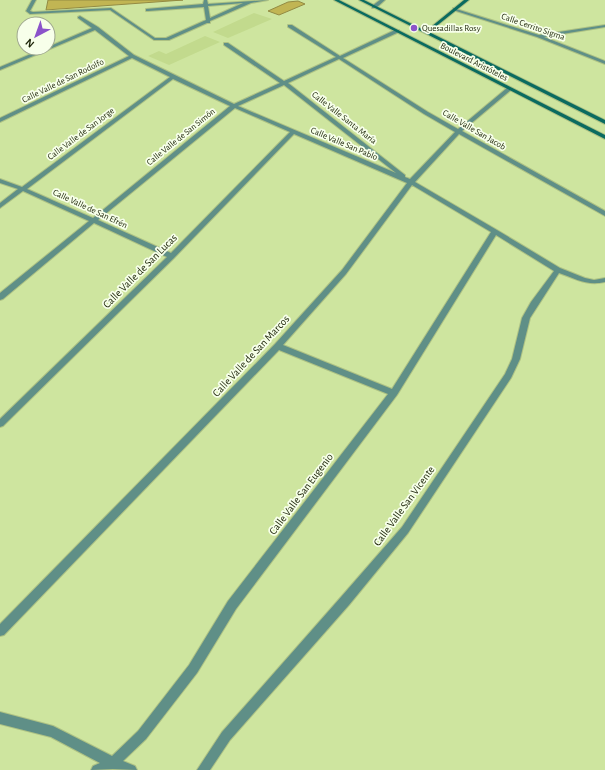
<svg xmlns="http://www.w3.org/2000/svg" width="605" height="770" font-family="'Alegreya Sans',sans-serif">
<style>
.built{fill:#c2da8d}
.building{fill:#c1b553;stroke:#938b43}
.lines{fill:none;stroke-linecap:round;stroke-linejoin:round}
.lane-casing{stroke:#aec284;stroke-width:2}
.street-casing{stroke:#aec284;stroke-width:2}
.secondary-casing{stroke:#aec284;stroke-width:2}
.lane{fill:#5f8f87;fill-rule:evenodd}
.street{fill:#5f8f87;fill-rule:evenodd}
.secondary{fill:#0a6b60;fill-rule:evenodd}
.poi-dot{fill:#8b53ca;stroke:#f7ffea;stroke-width:1.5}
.labels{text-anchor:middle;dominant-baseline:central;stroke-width:3.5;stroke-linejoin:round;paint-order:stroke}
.far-street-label{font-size:9px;fill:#1d2509;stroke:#f7ffea}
.far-poi-label{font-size:9px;fill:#1d2509;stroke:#f7ffea;text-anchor:start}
.street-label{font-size:11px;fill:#1d2509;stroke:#f7ffea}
</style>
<rect width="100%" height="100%" fill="#cee59f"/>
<g class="built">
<polygon points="254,13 272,19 228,38 213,32"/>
<polygon points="205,36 220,42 169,65 148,56 159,51 166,54"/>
</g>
<g class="building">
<polygon points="48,0 183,0 46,10"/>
<polygon points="298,1 305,4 279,15 268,11 288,2"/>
</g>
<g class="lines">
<defs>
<path id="lane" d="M32 0H36L30 11 33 12 111 8 155 38H166L206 20 204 7 148 11H146V9L203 4 204 0H207L208 4 268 0 251 3 210 21V23H207L169 40H154L110 10 30 14 26 11ZM243 3 210 18 208 6Z"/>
<g id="street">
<polygon points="380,0 385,0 376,8 372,8 372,6"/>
<polygon points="453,8 539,35 605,25 605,27 544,37 605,61 605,64 537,37 453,10"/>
<path d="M80 16 98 27 134 55 234 104 280 83 224 45V43H228L284 81 336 57 288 27V25H292L340 56 395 30H399V32L343 58 428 112 458 129 507 88H511V90L462 131 605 211V216L459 134 415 182 497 230 560 268 585 278 594 280 605 278V282C587 286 576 279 559 273L530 318 520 359 511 378 408 533 349 605 230 740 210 770H197L222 732 341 597 402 527 505 374 512 359 522 318 531 302 554 271 496 235 397 395 236 609 197 673 146 739 123 761 135 766 137 770 113 769 91 770 93 766 100 763 51 737 0 724V712L53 726 112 756 138 731 189 665 228 601 388 394 279 350 4 635 0 636V624L275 344 342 270 407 183 294 134 174 258 3 426 0 427V419L167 257 94 223 3 299 0 300V293L89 221 23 191 0 208V203L18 189 0 183V179L22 187 170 77 132 58 0 122V118L129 56 95 30 0 70V67L45 48H48V47L92 28 78 18V17ZM339 59 424 114 455 132 410 179 405 177V175L288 83ZM173 79 230 106 93 218 27 189ZM284 85 396 173 238 106ZM235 108 290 132 171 253 98 220ZM412 185 491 232 392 389 283 345 346 274Z"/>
</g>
<g id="secondary">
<polygon points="334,0 339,0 605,135 605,139"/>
<polygon points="359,0 364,0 426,31 464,0 469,0 429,32 605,120 605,124"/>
</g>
</defs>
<use href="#lane" class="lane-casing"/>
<use href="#street" class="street-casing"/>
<use href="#secondary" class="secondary-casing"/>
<use href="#lane" class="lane"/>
<use href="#street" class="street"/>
<use href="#secondary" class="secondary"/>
</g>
<circle class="poi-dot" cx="414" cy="28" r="4"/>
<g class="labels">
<g class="far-street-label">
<text transform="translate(533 27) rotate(19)">Calle Cerrito Sigma</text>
<text transform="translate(474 62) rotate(27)">Boulevard Aristóteles</text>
<text transform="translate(63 81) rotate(-26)">Calle Valle de San Rodolfo</text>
<text transform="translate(344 118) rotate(38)">Calle Valle Santa María</text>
<text transform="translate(474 130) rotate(30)">Calle Valle San Jacob</text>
<text transform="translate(81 134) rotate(-37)">Calle Valle de San Jorge</text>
<text transform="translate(181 137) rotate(-39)">Calle Valle de San Simón</text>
<text transform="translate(344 144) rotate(23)">Calle Valle San Pablo</text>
<text transform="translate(90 209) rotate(25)">Calle Valle de San Efrén</text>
</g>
<g class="far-poi-label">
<text x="422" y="28">Quesadillas Rosy</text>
</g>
<g class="street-label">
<text transform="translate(140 271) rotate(-45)">Calle Valle de San Lucas</text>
<text transform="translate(251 356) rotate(-47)">Calle Valle de San Marcos</text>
<text transform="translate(301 494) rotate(-53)">Calle Valle San Eugenio</text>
<text transform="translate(404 506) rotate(-54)">Calle Valle San Vicente</text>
</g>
</g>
<g transform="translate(36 36) rotate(221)"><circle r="19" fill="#f7ffea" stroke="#a0a890"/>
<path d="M0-3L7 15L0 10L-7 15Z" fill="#8b53ca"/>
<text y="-6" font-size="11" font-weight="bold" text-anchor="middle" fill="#1d2509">N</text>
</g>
</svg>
